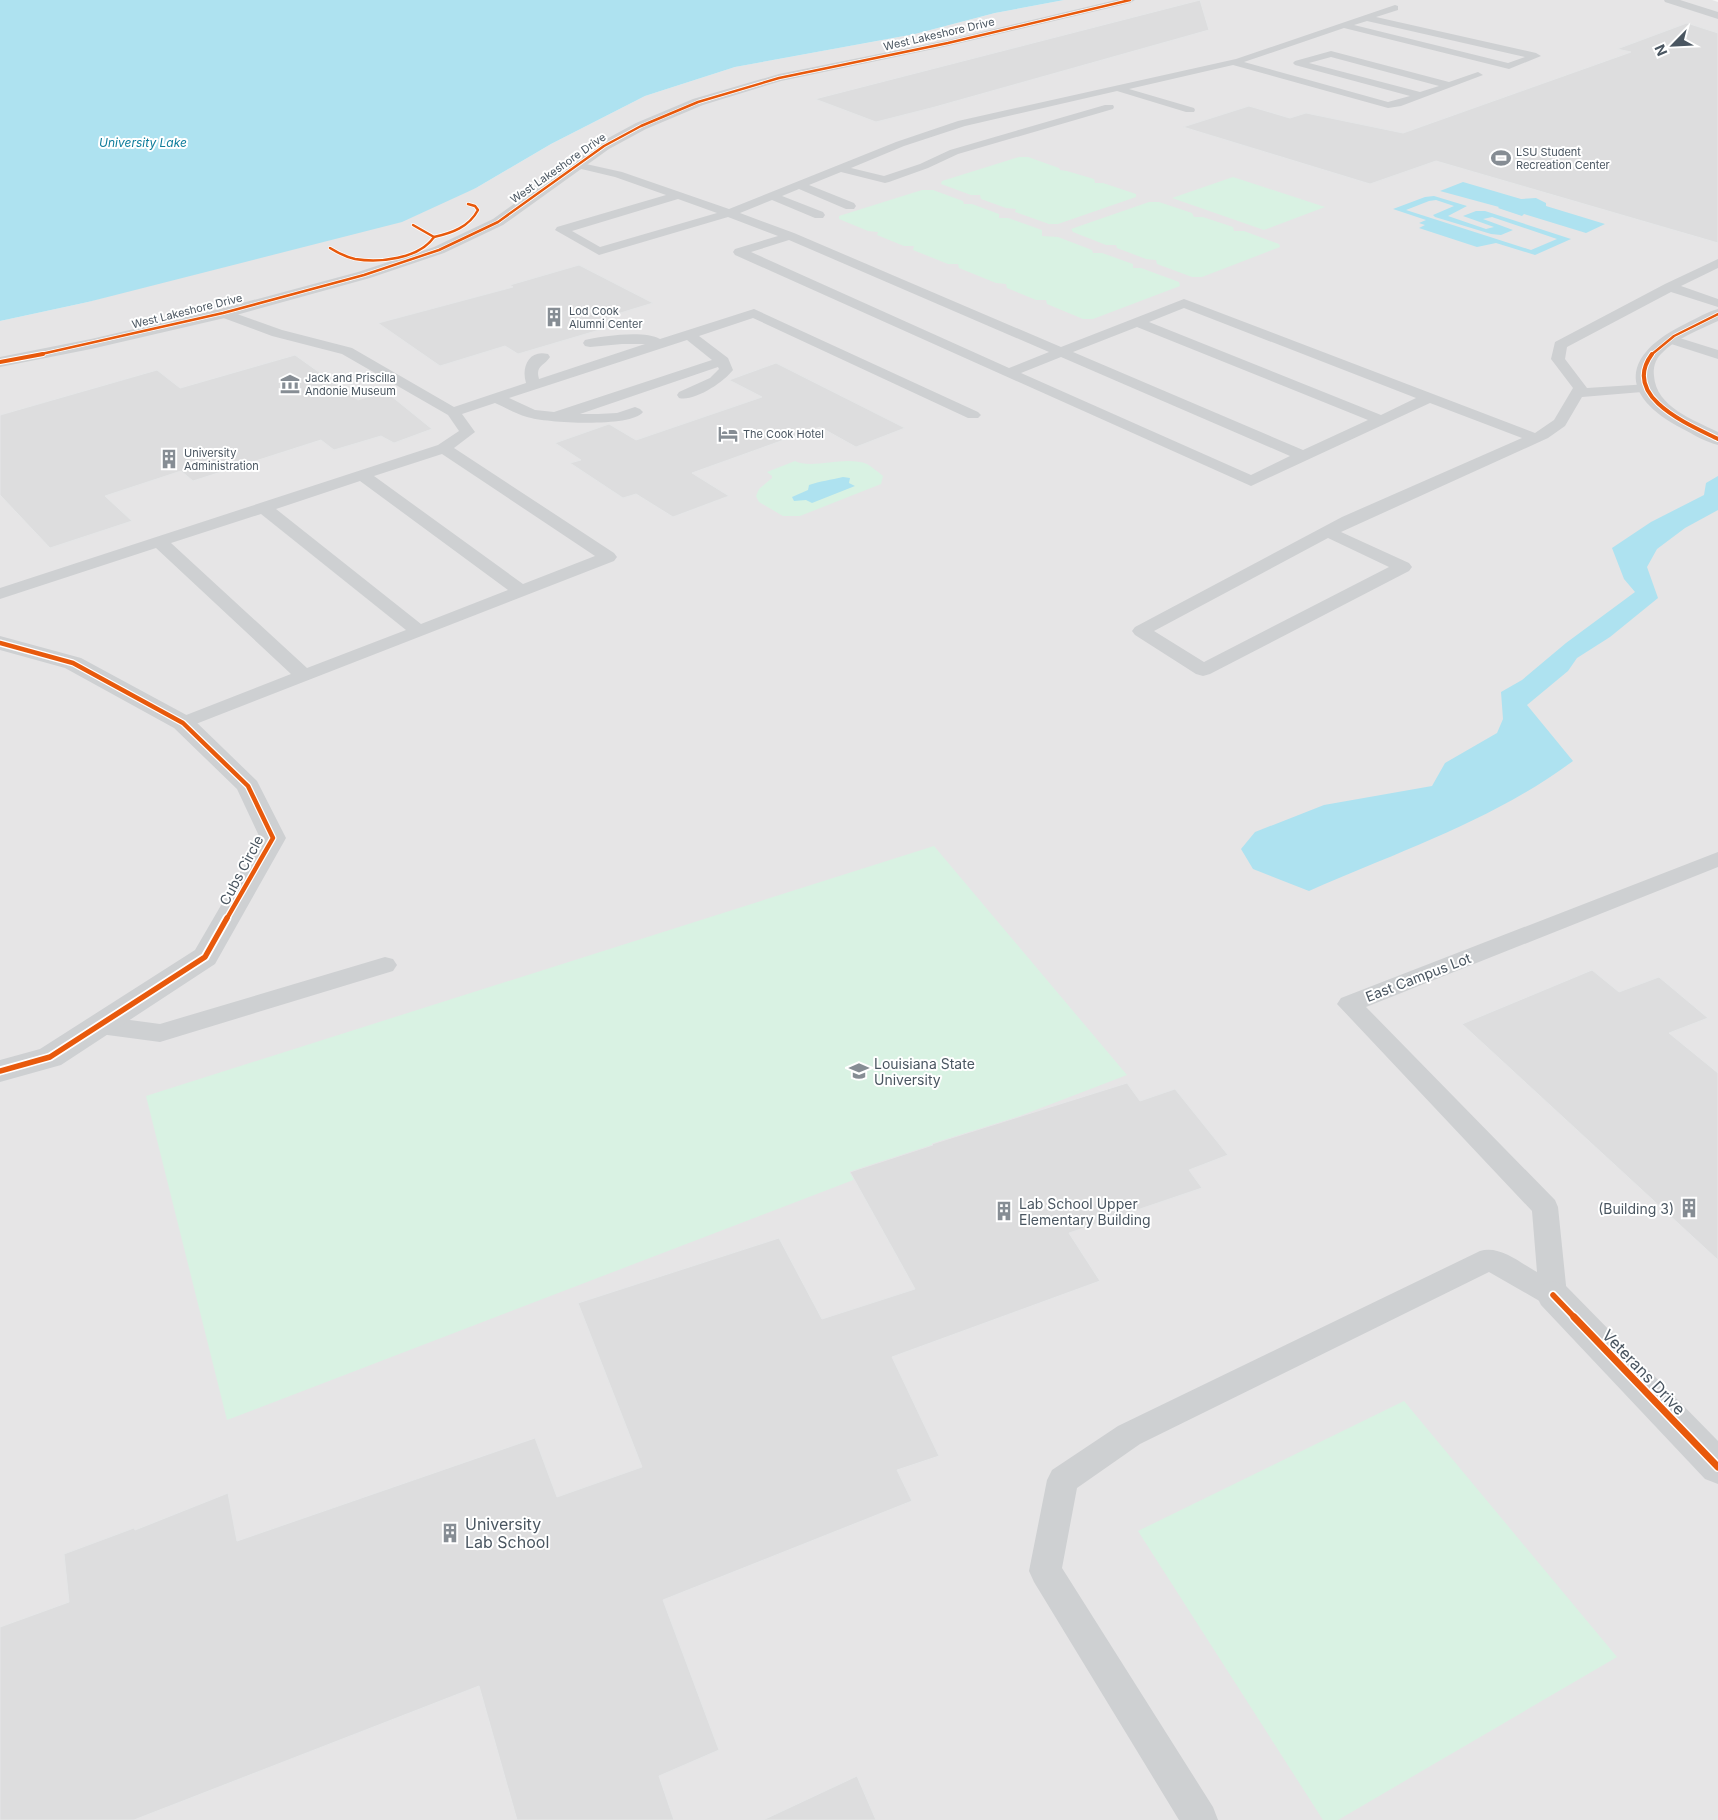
<svg xmlns="http://www.w3.org/2000/svg" width="1718" height="1820" font-family="Inter,sans-serif">
<style>
.education{fill:#e6e5e6}
.green{fill:#d9f2e3}
.water{fill:#aee2f0;fill-rule:evenodd}
.building{fill:#ddddde;stroke:#e5e6e7}
.lines{fill:none;stroke-linecap:round;stroke-linejoin:round}
.service{fill:#ced0d2;fill-rule:evenodd}
.minor{fill:#ced0d2;fill-rule:evenodd}
.cycleway-far4-casing{stroke:#fff;stroke-width:4}
.cycleway-far3-casing{stroke:#fff;stroke-width:6}
.cycleway-far2-casing{stroke:#fff;stroke-width:7}
.cycleway-far1-casing{stroke:#fff;stroke-width:9}
.cycleway-casing{stroke:#fff;stroke-width:10}
.cycleway-far4{stroke:#e8590c;stroke-width:2.5}
.cycleway-far3{stroke:#e8590c;stroke-width:4}
.cycleway-far2{stroke:#e8590c;stroke-width:4.5}
.cycleway-far1{stroke:#e8590c;stroke-width:5.5}
.cycleway{stroke:#e8590c;stroke-width:7}
.labels{text-anchor:middle;dominant-baseline:central;stroke-width:4;stroke-linejoin:round;paint-order:stroke}
.far-street-label{font-size:11px;fill:#4a5661;stroke:#fff}
.far-poi-label{font-size:11px;fill:#4a5661;stroke:#fff;text-anchor:start}
.far-water-label{font-size:12px;font-style:italic;fill:#0c7c9b;stroke:#fff}
.street-label{font-size:14px;fill:#4a5661;stroke:#fff}
.poi-label{font-size:14px;fill:#4a5661;stroke:#fff;text-anchor:start}
.near-street-label{font-size:16px;fill:#4a5661;stroke:#fff}
.near-poi-label{font-size:16px;fill:#4a5661;stroke:#fff;text-anchor:start}
</style>
<rect width="100%" height="100%" fill="#f4f4f4"/>
<polygon class="education" points="1064,0 1712,0 1718,2 1718,1820 0,1820 0,321 88,302 476,188 551,144 645,96 735,67 915,34 995,13"/>
<g class="green">
<polygon points="1019,157 1028,157 1059,168 1060,170 1067,171 1094,179 1095,183 1103,183 1136,194 1136,197 1058,224 1049,224 1015,212 1016,209 1006,208 981,199 980,195 971,195 941,184 942,181"/>
<polygon points="1233,177 1325,207 1264,230 1172,198"/>
<polygon points="922,190 933,190 963,201 964,204 972,204 999,214 999,218 1008,218 1042,230 1042,236 1058,237 1092,250 1093,253 1102,253 1133,264 1133,268 1141,268 1179,282 1180,286 1093,319 1083,319 1047,304 1046,300 1036,300 1007,288 1006,284 996,283 959,268 958,264 948,264 913,250 914,246 904,246 877,235 878,232 868,231 839,219 839,216"/>
<polygon points="1149,202 1159,202 1192,213 1194,217 1203,217 1233,227 1234,231 1244,231 1279,244 1280,247 1202,277 1192,277 1157,264 1156,260 1146,259 1117,248 1116,245 1106,245 1073,232 1071,229"/>
<path d="M795 461C813 470 844 455 867 464 872 467 878 472 883 476L881 484 800 516H783L759 502 756 496 759 489 772 478V476L767 472Z"/>
<polygon points="934,846 1127,1075 227,1420 146,1096"/>
<polygon points="1404,1401 1617,1657 1338,1820 1323,1820 1138,1531"/>
</g>
<g class="water">
<polygon points="0,0 1064,0 995,13 915,34 735,67 645,96 551,144 476,188 402,222 88,302 0,321"/>
<polygon points="1463,182 1521,199 1536,198 1546,203 1546,206 1605,224 1586,233 1524,214 1522,216 1498,208 1499,207 1440,191"/>
<path d="M1434 196 1467 206 1448 216 1486 229 1494 227 1463 216 1476 211H1485L1571 239 1535 255 1496 243 1477 247 1425 230 1419 228 1425 225 1419 223 1426 220 1393 209 1425 197ZM1436 200 1454 206 1433 215 1435 217 1491 234 1501 235 1513 230 1483 219 1492 217 1557 239 1531 250 1406 210 1429 201Z"/>
<path d="M1718 476V510L1685 528 1657 549 1647 567 1658 598 1610 637 1577 658 1568 671 1527 705 1573 761C1494 820 1398 852 1309 891L1253 869 1241 849 1255 832 1324 805 1432 786 1445 763 1497 733 1503 719 1501 692 1522 680 1566 643 1635 592 1624 579 1612 548 1651 522 1704 495 1706 483Z"/>
<path d="M843 477 850 478 849 483 855 486 812 503 806 500 794 501 792 497 808 490 809 485C820 481 831 480 843 477Z"/>
</g>
<g class="building">
<polygon points="1200,0 1209,30 935,107 876,122 815,99"/>
<polygon points="1687,23 1718,33 1718,243 1436,161 1370,184 1183,127 1249,106 1290,118 1306,113 1403,133 1631,52 1617,49"/>
<polygon points="579,265 653,303 594,321 606,328 518,354 505,346 440,366 378,323 513,287 510,285"/>
<polygon points="295,355 358,400 385,391 432,429 394,443 381,436 334,450 321,440 193,481 181,471 105,496 132,521 50,548 0,495 0,415 157,370 180,388"/>
<polygon points="776,363 905,428 856,447 820,427 692,473 729,496 673,517 636,494 623,498 570,463 581,460 555,443 609,424 636,440 762,397 729,380"/>
<polygon points="1592,970 1619,992 1659,977 1708,1018 1669,1033 1718,1073 1718,1260 1462,1024"/>
<polygon points="1127,1083 1140,1101 1175,1089 1228,1155 1189,1170 1202,1188 1069,1233 1100,1281 892,1357 939,1456 897,1470 912,1501 663,1600 719,1750 659,1776 674,1820 517,1820 479,1686 134,1820 0,1820 0,1627 69,1602 64,1554 134,1528 135,1530 228,1493 237,1541 535,1438 557,1497 642,1467 578,1303 779,1238 822,1319 915,1289 850,1172 933,1145 932,1144"/>
<polygon points="857,1776 876,1820 763,1820"/>
</g>
<g class="lines">
<g class="service">
<path d="M1395 5 1398 6V10L1376 17 1536 53 1541 56 1509 69 1344 28 1244 62 1388 102 1410 96 1295 65 1293 63 1295 61 1331 51 1449 82 1478 72 1483 75 1401 106 1388 108 1233 65 1129 89 1194 108 1195 110 1194 112H1186L1117 91 965 126 904 146 851 168 884 176 920 164 950 150 1105 105H1113L1114 107 1113 109 958 154 928 168 889 182 885 183 841 172 809 185 854 203 856 206 854 209H846L799 189 782 196 823 212 825 215 823 218H815L772 200 740 213 794 233 1061 347 1184 299 1535 433 1554 420 1573 388 1551 359 1555 342 1665 284 1718 259V268L1681 286 1718 299V307L1671 292 1567 347 1565 359 1587 388 1649 384 1654 385 1656 388 1654 391 1582 397 1565 426 1548 438 1341 532 1409 563 1412 567 1409 571 1210 674 1203 676 1196 674 1135 635 1132 631 1135 627 1342 517 1522 438 1430 403 1251 486 735 255 733 252 735 249 778 236 728 217 599 255 555 230 557 227 666 195 615 177 573 167 571 165 573 163 577 162 622 172 729 209 896 142 958 121 1236 59ZM1367 21 1525 57 1508 63 1354 25ZM1331 57 1439 86 1420 92 1309 63ZM678 199 717 213 600 247 572 231ZM789 240 1049 352 1009 368 751 252ZM1184 308 1416 398 1381 415 1149 322ZM1137 327 1368 420 1303 450 1073 352ZM1061 357 1290 456 1251 475 1021 373ZM1328 538 1389 567 1204 662 1154 631Z"/>
<path d="M223 309 282 330 352 348 454 407 526 383C521 367 529 349 548 354L550 357C544 366 535 366 539 379L645 344H622L590 347 585 346 583 343 585 340C603 336 644 330 660 339L754 309 978 412 981 415 978 418H968L753 318 699 336 728 358 733 370C724 382 694 402 679 398L677 395 679 392 710 378 719 369 718 367 580 414H598L617 413 635 407 640 409 643 412C631 428 546 423 527 417 516 414 506 408 495 403L462 414 475 432 454 448 614 553 617 557 614 561 183 729 176 727 173 723 176 719 291 674 156 548 0 599V588L438 445 459 431 448 415 342 354 272 336 218 316 216 313 218 310ZM687 340 712 360 554 412 535 410 509 398ZM442 454 595 556 523 584 374 476ZM360 481 508 590 421 624 276 509ZM261 514 406 630 307 668 171 543Z"/>
<polygon points="1670,335 1718,350 1718,359 1665,342 1663,339"/>
<path d="M1718 852V867L1366 1007 1555 1200 1558 1207 1567 1295 1563 1303 1553 1307 1543 1303 1489 1272 1140 1444 1077 1488 1062 1568 1213 1807 1218 1820H1179L1034 1582 1029 1571 1047 1480 1052 1470 1118 1426 1480 1251C1500 1245 1520 1263 1537 1272L1532 1211 1337 1004 1341 998Z"/>
<polygon points="385,957 393,959 397,965 393,971 160,1042 100,1034 91,1031 88,1025 91,1019 100,1016 160,1024"/>
</g>
<g class="minor">
<polygon points="1116,0 1135,0 1130,3 948,46 781,81 703,105 646,129 609,149 503,225 444,253 370,278 229,317 91,349 0,367 0,357 91,339 220,309 358,272 434,247 493,219 599,143 636,123 693,99 779,74 948,40"/>
<polygon points="1664,0 1680,0 1718,12 1718,19 1665,2"/>
<path d="M1718 309V321C1699 330 1676 338 1661 354 1655 360 1653 368 1654 376 1656 407 1694 420 1718 432V445C1706 442 1694 435 1683 429 1617 395 1622 354 1687 323 1697 318 1707 312 1718 309Z"/>
<polygon points="0,636 81,658 192,718 257,781 286,838 215,964 61,1065 0,1082 0,1060 40,1049 195,950 260,838 237,789 174,728 65,668 0,650"/>
<polygon points="1553,1281 1565,1285 1718,1441 1718,1484 1705,1479 1541,1305 1536,1295 1541,1285"/>
</g>
<defs>
<g id="cycleway-far4">
<path d="M434 237C452 233 469 227 478 210L475 206 468 204"/>
<path d="M330 248C338 253 346 257 355 259 379 263 419 259 434 237L413 225"/>
<polyline points="37,355 223,313 364,275 439,250 498,222 604,146 641,126 698,102 779,78 948,43 1130,0"/>
<polyline points="1651,355 1674,336 1718,314"/>
</g>
<g id="cycleway-far3">
<path d="M1652 354C1620 397 1690 425 1718 439"/>
<polyline points="0,362 43,354"/>
</g>
<polyline id="cycleway-far2" points="0,643 73,663 183,723 248,786 273,838 226,920"/>
<g id="cycleway-far1">
<polyline points="0,1071 50,1057 205,957 227,918"/>
<polyline points="1553,1295 1575,1318"/>
</g>
<polyline id="cycleway" points="1574,1317 1718,1467"/>
</defs>
<use href="#cycleway-far4" class="cycleway-far4-casing"/>
<use href="#cycleway-far3" class="cycleway-far3-casing"/>
<use href="#cycleway-far2" class="cycleway-far2-casing"/>
<use href="#cycleway-far1" class="cycleway-far1-casing"/>
<use href="#cycleway" class="cycleway-casing"/>
<use href="#cycleway-far4" class="cycleway-far4"/>
<use href="#cycleway-far3" class="cycleway-far3"/>
<use href="#cycleway-far2" class="cycleway-far2"/>
<use href="#cycleway-far1" class="cycleway-far1"/>
<use href="#cycleway" class="cycleway"/>
</g>
<defs>
<symbol id="stadium-bare" viewBox="-9 -9 18 18"><path d="M0-5a6.5 5 0 1 0 0 10a6.5 5 0 1 0 0-10ZM-3.5-1.8h7v3.6h-7Z" fill="#868d94" stroke="#fff" stroke-width="2.5" paint-order="stroke"/></symbol>
<symbol id="building-bare" viewBox="-9 -9 18 18"><path d="M-4-6H4V6H1V3H-1V6H-4ZM-2.5-4.3h1.7v1.8h-1.7ZM.8-4.3h1.7v1.8H.8ZM-2.5-1h1.7V.8h-1.7ZM.8-1h1.7V.8H.8Z" fill="#868d94" stroke="#fff" stroke-width="2.5" paint-order="stroke"/></symbol>
<symbol id="museum-bare" viewBox="-9 -9 18 18"><path d="M0-6L6-3V-2H-6V-3ZM-5-1h2V3h-2ZM-1-1h2V3h-2ZM3-1h2V3H3ZM-6 4H6V6H-6Z" fill="#868d94" stroke="#fff" stroke-width="2.5" paint-order="stroke"/></symbol>
<symbol id="hotel-bare" viewBox="-9 -9 18 18"><path d="M-6-4.5h1.5V1H6V5H4.5V3h-9V5H-6ZM-4 0a1.8 1.8 0 1 1 3.6 0ZM.5 0V-2.5h3Q6-2.5 6 0Z" fill="#868d94" stroke="#fff" stroke-width="2.5" paint-order="stroke"/></symbol>
<symbol id="university-bare" viewBox="-9 -9 18 18"><path d="M0-5L7-2L0 1L-7-2ZM-4 1L0 2.5L4 1V4Q0 6-4 4Z" fill="#868d94" stroke="#fff" stroke-width="2.5" paint-order="stroke"/></symbol>
</defs>
<g fill-rule="evenodd">
<use href="#stadium-bare" x="1487" y="144" width="28" height="28"/>
<use href="#building-bare" x="540" y="303" width="28" height="28"/>
<use href="#museum-bare" x="276" y="370" width="28" height="28"/>
<use href="#hotel-bare" x="714" y="420" width="28" height="28"/>
<use href="#building-bare" x="155" y="445" width="28" height="28"/>
<use href="#university-bare" x="845" y="1057" width="28" height="28"/>
<use href="#building-bare" x="1675" y="1194" width="28" height="28"/>
<use href="#building-bare" x="990" y="1197" width="28" height="28"/>
<use href="#building-bare" x="436" y="1519" width="28" height="28"/>
</g>
<g class="labels">
<g class="far-street-label">
<text transform="translate(939 34) rotate(-13)">West Lakeshore Drive</text>
<text transform="translate(558 168) rotate(-35)">West Lakeshore Drive</text>
<text transform="translate(187 311) rotate(-14)">West Lakeshore Drive</text>
</g>
<g class="far-poi-label">
<text x="1516" y="152">LSU Student<tspan x="1516" dy="13">Recreation Center</tspan></text>
<text x="569" y="311">Lod Cook<tspan x="569" dy="13">Alumni Center</tspan></text>
<text x="305" y="378">Jack and Priscilla<tspan x="305" dy="13">Andonie Museum</tspan></text>
<text x="743" y="434">The Cook Hotel</text>
<text x="184" y="453">University<tspan x="184" dy="13">Administration</tspan></text>
</g>
<g class="far-water-label">
<text x="143" y="142">University Lake</text>
</g>
<g class="street-label">
<text transform="translate(241 870) rotate(-62)">Cubs Circle</text>
<text transform="translate(1418 977) rotate(-21)">East Campus Lot</text>
</g>
<g class="poi-label">
<text x="874" y="1063">Louisiana State<tspan x="874" dy="16">University</tspan></text>
<text x="1019" y="1203">Lab School Upper<tspan x="1019" dy="16">Elementary Building</tspan></text>
<text x="1674" y="1208" text-anchor="end">(Building 3)</text>
</g>
<g class="near-street-label">
<text transform="translate(1644 1372) rotate(46)">Veterans Drive</text>
</g>
<g class="near-poi-label">
<text x="465" y="1524">University<tspan x="465" dy="18">Lab School</tspan></text>
</g>
</g>
<g transform="translate(1673 45) rotate(246)" stroke="#ffffff" stroke-width="4" paint-order="stroke">
<path d="M0-4L9 19L0 12L-9 19Z" fill="#4a5661"/>
<text y="-8" font-size="14" font-weight="bold" text-anchor="middle" fill="#4a5661">N</text>
</g>
</svg>
